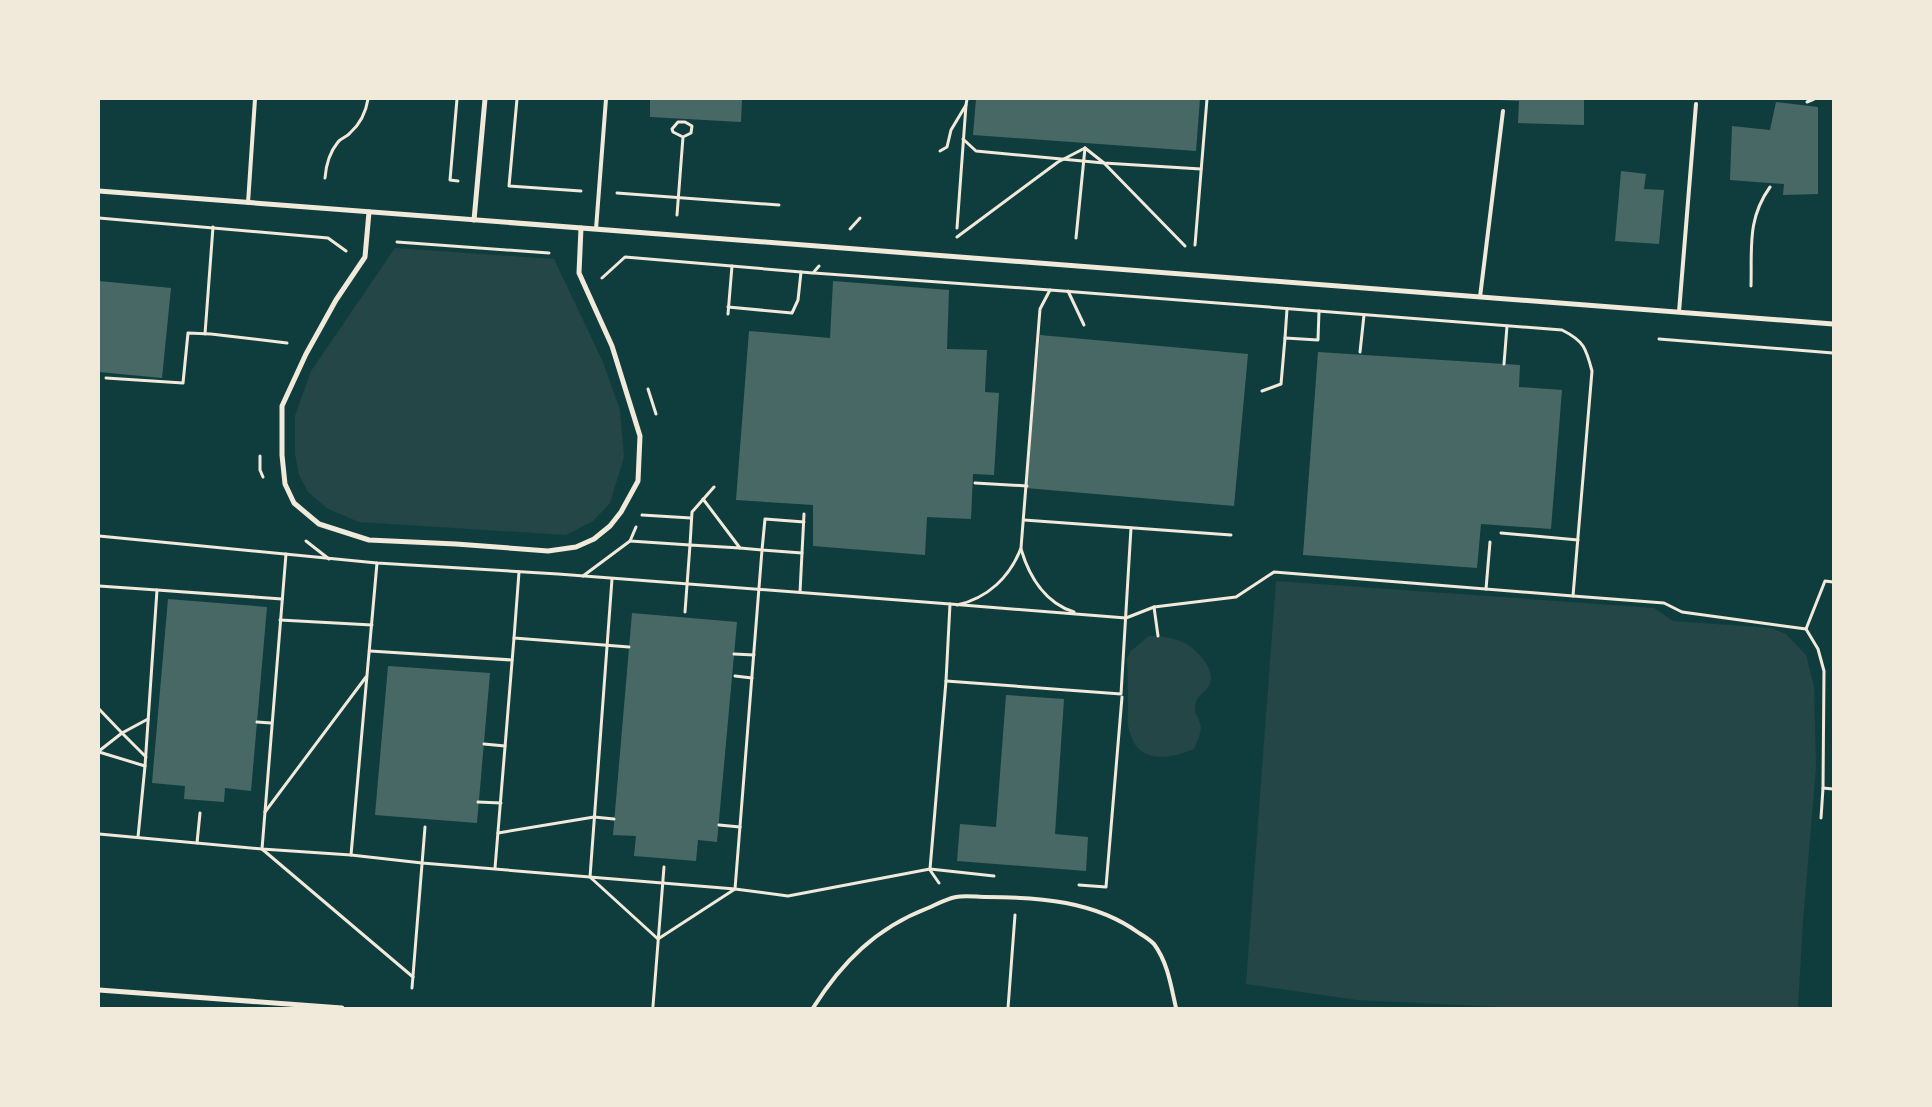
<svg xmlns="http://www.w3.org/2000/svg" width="1932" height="1107" font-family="'Golos Text',sans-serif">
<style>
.green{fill:#244646}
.building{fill:#486865}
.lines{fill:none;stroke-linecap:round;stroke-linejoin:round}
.path{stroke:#f1e9da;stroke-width:3}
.service{stroke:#f1e9da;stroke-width:4}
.minor{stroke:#f1e9da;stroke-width:5}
</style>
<rect width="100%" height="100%" fill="#0f3d3e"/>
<g class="green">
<polygon points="395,248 554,259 603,362 620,410 624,457 610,503 593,521 566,535 359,522 328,509 308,492 299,475 295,454 295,416 311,371"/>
<polygon points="1276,581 1654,608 1673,621 1771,628 1786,634 1806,655 1814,686 1816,767 1803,922 1798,1008 1521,1008 1357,1000 1246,984"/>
<path d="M1149 636C1160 636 1169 637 1180 641 1194 646 1218 669 1209 686 1205 693 1196 696 1195 705 1194 713 1198 716 1200 723 1203 731 1197 741 1194 749 1168 760 1136 764 1129 729 1127 723 1128 716 1128 709 1128 693 1128 676 1127 659L1131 651Z"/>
</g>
<g class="building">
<polygon points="650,99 742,99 741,122 650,117"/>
<polygon points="976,99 1200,99 1196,151 973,135"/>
<polygon points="1500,99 1584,99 1584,125 1518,123 1519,101 1500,100"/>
<polygon points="1776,102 1818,107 1818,194 1783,195 1784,184 1730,180 1732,126 1770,130"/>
<polygon points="1621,171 1646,174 1644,189 1664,190 1659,244 1615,241"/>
<polygon points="99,281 171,288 162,378 99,372"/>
<polygon points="833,281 949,290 947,349 987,350 985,392 999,393 994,475 973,474 971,519 927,517 925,555 813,546 813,505 736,500 749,331 830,338"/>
<polygon points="1040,335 1248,354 1234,506 1026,488"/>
<polygon points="1318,352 1520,365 1519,387 1562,390 1551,529 1481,524 1477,568 1303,555"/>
<polygon points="168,599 267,607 251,791 225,788 224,802 184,799 185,786 152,783"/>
<polygon points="632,613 737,622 717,842 698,840 696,861 634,856 636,836 613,835"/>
<polygon points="388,666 490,673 477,823 375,815"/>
<polygon points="1006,695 1064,699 1055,834 1088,837 1086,871 957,861 960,824 996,827"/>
</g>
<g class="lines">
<g class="path">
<polyline points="457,99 450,180 458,181"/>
<polyline points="517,99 509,186 581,191"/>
<polyline points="1807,102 1814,99"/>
<polyline points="963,139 976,151 1104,163 1201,169"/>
<polyline points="1085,148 1104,163 1185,246"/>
<polyline points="940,151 947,147 951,130 966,105 967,99"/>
<path d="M325 178C326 165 329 153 338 142 341 138 347 137 350 133 360 124 366 112 368 99"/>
<polyline points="617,193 779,205"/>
<polyline points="677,215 683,137 673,132 672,129 678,122 685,122 692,126 691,133 683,137"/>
<polyline points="99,218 328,238 346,251"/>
<polyline points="957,228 966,105"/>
<polyline points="850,229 860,218"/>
<polyline points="957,237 1058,162 1085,148"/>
<polyline points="1076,238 1085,148"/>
<polyline points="397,242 549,253"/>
<polyline points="1195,245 1207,99"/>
<polyline points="814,273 1050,290"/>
<polyline points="602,278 625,257 813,273 819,266"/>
<path d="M1751 286C1752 248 1747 219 1770 187"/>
<polyline points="1068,291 1084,325"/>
<polyline points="728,307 792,313 798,300 801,272"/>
<polyline points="728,314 732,266"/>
<polyline points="205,334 213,227"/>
<polyline points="1285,338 1287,309"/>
<polyline points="1659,339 1833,353"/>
<polyline points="1360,352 1364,315"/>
<polyline points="1504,364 1507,326"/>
<polyline points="106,378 183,383 188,333 211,334 287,343"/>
<polyline points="648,389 656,414"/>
<polyline points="1262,391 1281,384 1285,338 1318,340 1319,311"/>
<polyline points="260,456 260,470 263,477"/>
<polyline points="975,483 1027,486"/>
<polyline points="642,515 691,518"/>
<polyline points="1024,520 1231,535"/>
<polyline points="1501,533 1578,540"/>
<polyline points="99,536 377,563 558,574 950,604 946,681 930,869 788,896 735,889 422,863 351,855 262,849 99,834"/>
<polyline points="306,541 329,559"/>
<polyline points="630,541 690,545 692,512 714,487"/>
<path d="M1021 549C1029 576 1045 603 1074 612"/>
<polyline points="802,553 762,550 765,519 804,522"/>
<polyline points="286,554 262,849 413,977"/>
<polyline points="519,572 514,638 629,647"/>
<polyline points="583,576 630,541 636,527"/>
<polyline points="612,579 590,877 658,939 735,889 762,550 740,548"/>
<polyline points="99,586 157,590 145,766 138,837"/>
<polyline points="1486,589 1490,542"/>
<polyline points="157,590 282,599"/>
<polyline points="800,592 804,514"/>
<polyline points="1573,596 1664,603 1682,612 1806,629 1825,581 1833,582"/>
<path d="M950 604 1126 618 1154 607 1236 597 1274 572 1573 596 1592 371C1586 348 1584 341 1562 330L1050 290 1040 309 1021 548C1010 577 988 598 957 605"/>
<polyline points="1154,607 1158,636"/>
<polyline points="685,612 690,545 740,548 703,499"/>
<polyline points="280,620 372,625"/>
<polyline points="1806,629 1818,649 1824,671 1823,788 1821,818"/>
<polyline points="370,651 512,660"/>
<polyline points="734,654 754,655"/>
<polyline points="735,676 752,678"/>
<polyline points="946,681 1121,694 1131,528"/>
<polyline points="99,709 122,733 99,751"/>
<polyline points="257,722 271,723"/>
<polyline points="484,744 505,746"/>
<polyline points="99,752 145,766"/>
<polyline points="146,757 122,733 148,719"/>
<polyline points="1823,788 1833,789"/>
<polyline points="478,802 501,803"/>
<polyline points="265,812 366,677"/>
<polyline points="719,825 740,827"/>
<polyline points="498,833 594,817 614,819"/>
<polyline points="197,843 200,813"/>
<polyline points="351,855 377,563"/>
<polyline points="495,868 514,638"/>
<polyline points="930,869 994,876"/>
<polyline points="930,870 939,883"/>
<polyline points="1079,885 1106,887 1122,697"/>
<polyline points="412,988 425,827"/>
<polyline points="653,1006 664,867"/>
<polyline points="1008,1008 1015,915"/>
</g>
<g class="service">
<polyline points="248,203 255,99"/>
<polyline points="596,229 606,99"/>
<polyline points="1480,297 1503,111"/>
<polyline points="1679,312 1696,104"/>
<path d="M813 1008C842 962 876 928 928 908 937 904 946 899 956 897 965 895 977 897 986 897 1039 897 1095 901 1139 933 1144 936 1150 940 1154 944 1168 963 1171 986 1176 1008"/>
</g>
<g class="minor">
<polyline points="99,191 1833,324"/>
<polyline points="369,212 365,257 336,300 306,354 282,406 282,455 285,484 294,503 319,524 369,540 456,544 548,551 576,547 594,539 610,526 621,512 638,481 640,436 612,346 579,273 581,228"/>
<polyline points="474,220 485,99"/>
<polyline points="99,990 342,1008"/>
</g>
</g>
<rect width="1932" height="1107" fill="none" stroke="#f1e9da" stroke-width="200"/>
</svg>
